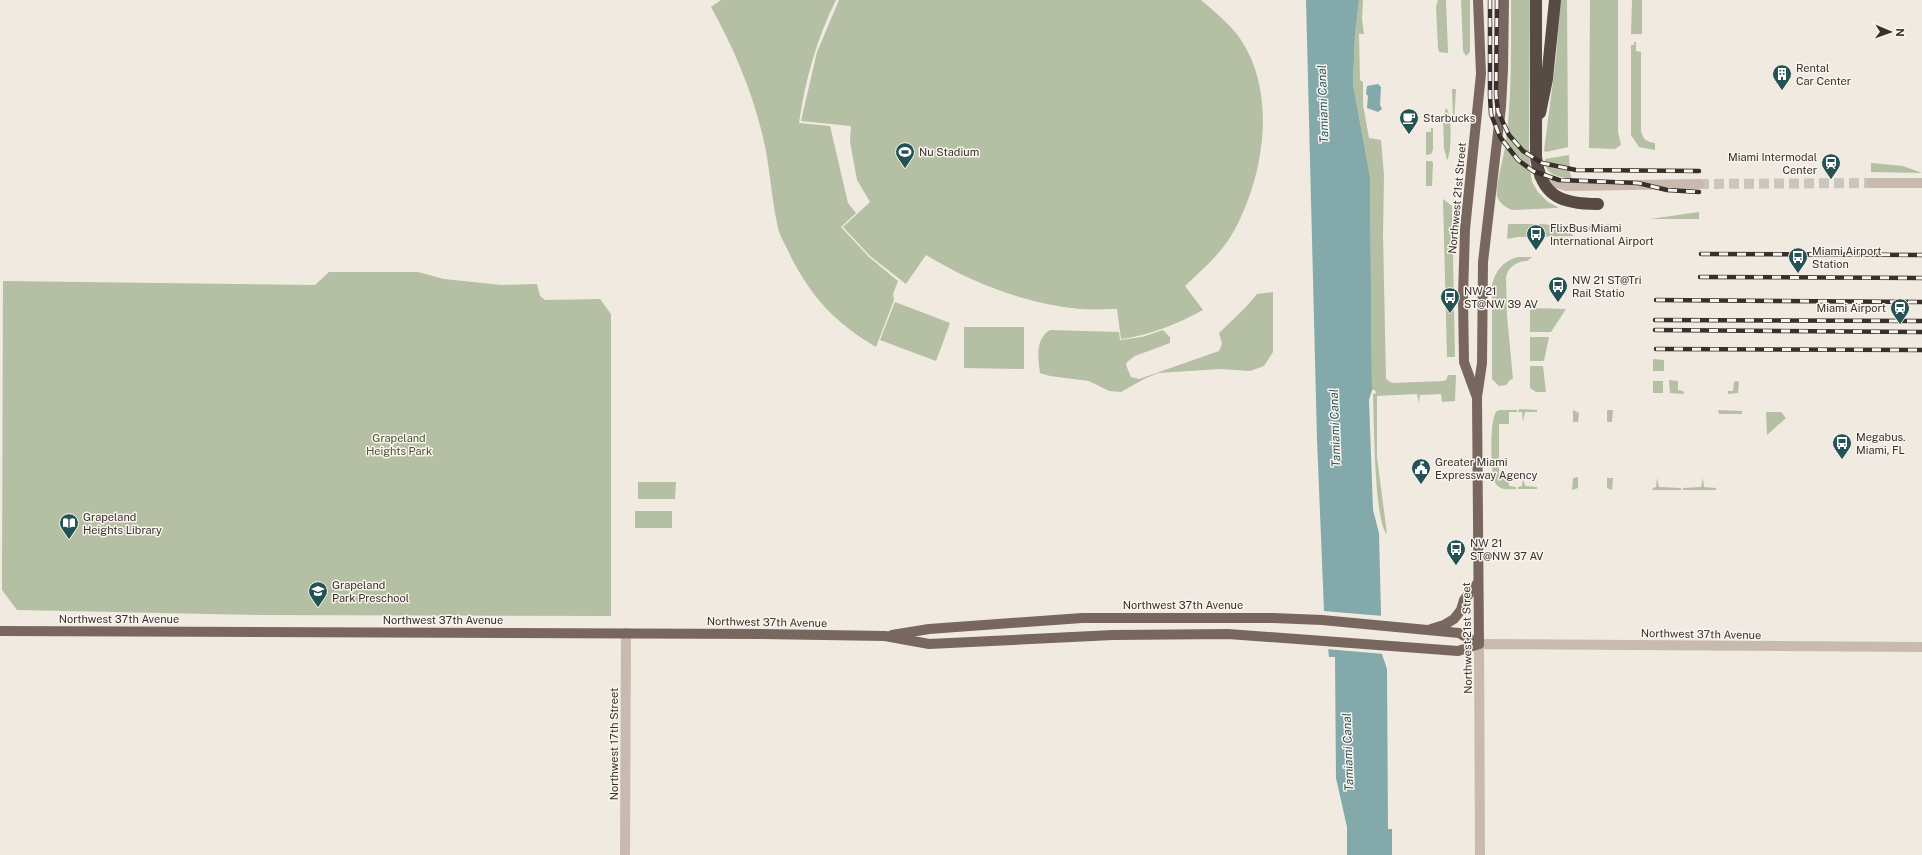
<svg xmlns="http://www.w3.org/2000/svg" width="1922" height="855" font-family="'Public Sans',sans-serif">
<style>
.green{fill:#b5bfa3}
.water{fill:#83a9ab}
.pier{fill:#f1eae1}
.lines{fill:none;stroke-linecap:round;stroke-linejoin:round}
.minor-tunnel{stroke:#ccc5bd;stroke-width:10;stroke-dasharray:10 5;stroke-linecap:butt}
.minor{stroke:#c8baae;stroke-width:10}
.major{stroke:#78675f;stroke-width:10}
.highway{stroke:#584a44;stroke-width:12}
.rail-casing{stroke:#38302c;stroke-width:4.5}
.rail{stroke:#f9f4ee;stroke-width:3;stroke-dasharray:9;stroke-linecap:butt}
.labels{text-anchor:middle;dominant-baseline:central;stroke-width:3;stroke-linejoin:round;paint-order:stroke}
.poi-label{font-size:11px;fill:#38302c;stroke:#f9f4ee;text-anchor:start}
.street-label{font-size:11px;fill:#38302c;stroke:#f9f4ee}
.park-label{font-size:11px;fill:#475332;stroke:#f9f4ee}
.water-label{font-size:12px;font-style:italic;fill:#255255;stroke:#f9f4ee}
</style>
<rect width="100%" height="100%" fill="#f1eae1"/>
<g class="green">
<path d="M721 0H836C817 38 805 80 799 123L830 126 848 203 856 213 841 227 869 257 898 281 893 294 894 300 876 347C834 322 811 297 789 253 786 245 780 237 778 228 771 197 770 164 762 133 751 88 733 47 711 7Z"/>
<path d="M839 0H1201C1215 12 1231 25 1241 40 1277 94 1264 175 1235 229 1223 252 1203 269 1185 286L1203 310C1177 324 1151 335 1121 339L1117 309C1105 309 1092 310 1080 309 1026 304 972 283 926 255L906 284 870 256 843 227 870 202 857 180 850 142 851 126 801 121 817 52Z"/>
<path d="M1359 0H1363L1362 19 1364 34H1359L1360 80 1363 82V105L1369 138 1381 140 1384 175 1383 234 1386 379 1392 383 1443 381 1446 380 1448 375H1456L1455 401 1442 402 1441 394 1420 395 1419 403 1417 394 1377 396V457L1387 534C1374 523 1374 416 1373 394L1376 393 1375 390H1372L1370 177 1353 84 1355 35Z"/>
<polygon points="1438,0 1446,0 1448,53 1439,52 1438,48 1436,7"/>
<polygon points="1461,0 1470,0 1470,52 1466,56 1463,51"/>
<path d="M1511 0H1530L1529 152 1531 175 1532 182 1538 192 1548 202 1558 207 1557 208 1512 210C1505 207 1499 203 1497 196 1495 187 1505 153 1506 141 1512 94 1511 47 1511 0Z"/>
<polygon points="1560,0 1567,0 1568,147 1546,152 1544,151 1556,58"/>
<polygon points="1590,0 1618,0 1618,132 1621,145 1615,149 1589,148"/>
<polygon points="1632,0 1642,0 1642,34 1631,34"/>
<path d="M1634 42H1636V51L1641 52V131C1643 139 1646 142 1655 143V150L1639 147 1631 135V45H1634Z"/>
<polygon points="1452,89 1456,89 1454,121 1453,121"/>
<path d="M1446 108C1452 112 1452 154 1447 160L1444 148 1443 118Z"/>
<polygon points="1431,128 1433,128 1433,150 1431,154 1426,155 1426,132 1431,132"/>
<path d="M1569 155 1570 173 1572 179C1559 177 1544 175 1545 159Z"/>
<polygon points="1426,161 1432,161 1433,163 1432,186 1426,186"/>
<polygon points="1871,163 1903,166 1922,173 1871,172"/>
<polygon points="1443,199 1452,206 1455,357 1447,357"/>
<polygon points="1456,202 1460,212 1459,222 1456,222 1453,203"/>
<polygon points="1699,212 1699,219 1650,219"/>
<path d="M1508 224H1536V226H1539V224C1552 224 1565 228 1574 236L1518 237 1507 239Z"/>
<path d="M1611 224 1608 228C1597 232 1586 232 1575 227Z"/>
<path d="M1518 257H1532L1527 261C1516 262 1509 266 1506 277L1507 316 1513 379 1510 380 1506 385 1499 386 1492 379V285C1495 271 1504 260 1518 257Z"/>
<polygon points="329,272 418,272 444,279 501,285 537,284 540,296 545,300 600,299 611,314 611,616 261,615 17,610 2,590 3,281 315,285"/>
<path d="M1273 292V352L1264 366 1250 371 1220 369 1158 373 1144 379 1121 392 1109 391 1089 381 1050 376 1040 373C1038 358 1035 339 1050 330L1119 332 1120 340 1142 337 1163 330 1170 337V343L1135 356 1127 362 1126 365 1131 377 1139 379 1142 378 1219 351 1222 344 1219 333 1246 307 1257 294Z"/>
<polygon points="895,302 950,323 936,361 880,340"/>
<polygon points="1530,308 1566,309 1551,332 1530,332"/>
<polygon points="964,327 1024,327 1024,369 964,368"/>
<polygon points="1530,337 1549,337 1544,361 1530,361"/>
<polygon points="1653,359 1664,360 1664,371 1653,371"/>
<polygon points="1530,366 1543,366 1546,392 1536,392 1530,388"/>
<polygon points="1669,380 1678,381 1678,390 1683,391 1684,394 1670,393"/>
<rect x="1653" y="381" width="10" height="12"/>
<polygon points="1736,381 1739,382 1738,393 1728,394 1728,391 1733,391 1734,382"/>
<polygon points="1519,409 1537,410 1537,412 1525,412 1523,422 1522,412 1518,412"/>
<path d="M1500 410H1517V412H1509V424H1499V475L1509 476V486L1516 487V489C1509 489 1501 491 1496 484 1490 476 1490 423 1495 414 1496 411 1497 411 1500 410Z"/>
<polygon points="1573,410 1579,413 1578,422 1573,422"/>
<polygon points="1607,410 1613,410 1612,422 1607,422"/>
<polygon points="1718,410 1742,411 1742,414 1719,414"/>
<polygon points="1766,412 1781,412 1786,418 1767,435"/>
<polygon points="1523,477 1525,486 1537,487 1537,489 1518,489 1518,487 1522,486"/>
<polygon points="1578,477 1578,488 1572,490 1573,478"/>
<polygon points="1607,478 1613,478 1612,490 1607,488"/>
<polygon points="1657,478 1659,487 1681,488 1681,490 1652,490 1653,488 1656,487"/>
<polygon points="1703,478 1704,487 1716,488 1716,490 1683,490 1683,488 1701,487"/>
<polygon points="638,482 676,482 675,499 638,499"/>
<rect x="635" y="511" width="37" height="17"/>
</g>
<g class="water">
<polygon points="1306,0 1359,0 1355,35 1353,84 1370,177 1372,390 1369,400 1373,510 1379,533 1382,654 1387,669 1388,829 1392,829 1392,855 1347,855 1347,827 1336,778 1335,657 1329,657 1324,611 1317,439"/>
<polygon points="1378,84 1381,87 1380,105 1382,109 1378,112 1367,108 1368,96 1366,94 1367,86"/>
</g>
<polygon class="pier" points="1323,611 1383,616 1384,654 1326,649"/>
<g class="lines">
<polyline class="minor-tunnel" points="1699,184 1871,183"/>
<g class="minor">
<polyline points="1539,177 1566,186 1699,184"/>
<polyline points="1871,183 1922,183"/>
<polyline points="625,855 626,633"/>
<polyline points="1480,855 1479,644 1922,647"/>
</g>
<g class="major">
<polyline points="1476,395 1464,362 1463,297 1465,229 1481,74 1478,0"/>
<polyline points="1431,629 1444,625 1454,619 1461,610 1464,600 1477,584"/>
<polyline points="0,631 761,634 885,636 929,644 1113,635 1228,634 1458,651 1479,644"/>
<polyline points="892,635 929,629 1082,618 1273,618 1322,620 1459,633 1479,644"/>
<polyline points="1479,644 1477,397 1482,363 1483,262 1501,107 1503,69 1504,0"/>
</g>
<g class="highway">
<path d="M1536 0V157C1541 197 1562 204 1598 204"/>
<polyline points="1540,113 1547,79 1555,0"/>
</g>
<defs>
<g id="rail">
<polyline points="1490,0 1490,96 1491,114 1500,137 1518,160 1533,171 1559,180 1638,183 1667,190 1699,192"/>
<polyline points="1497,0 1496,94 1498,112 1509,135 1523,151 1542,163 1576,170 1699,171"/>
<polyline points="1701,254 1922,255"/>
<polyline points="1700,277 1922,278"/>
<polyline points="1656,300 1922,302"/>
<polyline points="1655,320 1922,321"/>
<polyline points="1655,330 1922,332"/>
<polyline points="1656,349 1922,350"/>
</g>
</defs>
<use href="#rail" class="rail-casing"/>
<use href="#rail" class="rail"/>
</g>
<defs>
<symbol id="building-pin" viewBox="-11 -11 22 30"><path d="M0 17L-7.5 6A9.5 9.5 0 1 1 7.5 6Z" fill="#255255" stroke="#f9f4ee"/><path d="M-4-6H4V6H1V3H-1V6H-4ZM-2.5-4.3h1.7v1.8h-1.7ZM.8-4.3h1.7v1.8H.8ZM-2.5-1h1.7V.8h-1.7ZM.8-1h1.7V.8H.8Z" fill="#fff"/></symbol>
<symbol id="cafe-pin" viewBox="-11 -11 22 30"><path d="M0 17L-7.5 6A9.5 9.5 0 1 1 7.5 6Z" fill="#255255" stroke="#f9f4ee"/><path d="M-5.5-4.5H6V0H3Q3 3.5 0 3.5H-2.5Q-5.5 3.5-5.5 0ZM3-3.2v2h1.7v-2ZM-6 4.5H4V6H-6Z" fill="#fff"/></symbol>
<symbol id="stadium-pin" viewBox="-11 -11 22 30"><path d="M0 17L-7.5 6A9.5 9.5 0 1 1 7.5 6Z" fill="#255255" stroke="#f9f4ee"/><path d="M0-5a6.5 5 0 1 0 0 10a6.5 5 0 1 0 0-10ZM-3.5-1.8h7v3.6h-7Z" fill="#fff"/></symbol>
<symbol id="station-pin" viewBox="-11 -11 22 30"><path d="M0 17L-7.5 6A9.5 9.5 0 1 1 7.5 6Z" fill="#255255" stroke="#f9f4ee"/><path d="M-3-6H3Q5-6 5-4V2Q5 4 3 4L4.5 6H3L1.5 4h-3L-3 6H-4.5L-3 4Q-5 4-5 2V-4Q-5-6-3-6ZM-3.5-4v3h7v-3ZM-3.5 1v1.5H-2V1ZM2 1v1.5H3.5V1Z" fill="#fff"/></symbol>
<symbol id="bus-pin" viewBox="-11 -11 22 30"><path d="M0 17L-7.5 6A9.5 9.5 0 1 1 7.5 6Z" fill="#255255" stroke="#f9f4ee"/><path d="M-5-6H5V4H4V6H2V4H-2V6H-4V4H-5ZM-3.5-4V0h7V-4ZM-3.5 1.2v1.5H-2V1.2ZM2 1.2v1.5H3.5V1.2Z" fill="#fff"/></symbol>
<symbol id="civic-pin" viewBox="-11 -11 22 30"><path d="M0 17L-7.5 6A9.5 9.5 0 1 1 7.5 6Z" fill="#255255" stroke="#f9f4ee"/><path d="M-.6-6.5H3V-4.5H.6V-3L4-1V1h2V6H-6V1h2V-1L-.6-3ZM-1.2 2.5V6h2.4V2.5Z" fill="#fff"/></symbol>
<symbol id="library-pin" viewBox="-11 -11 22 30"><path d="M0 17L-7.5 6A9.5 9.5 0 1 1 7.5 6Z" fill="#255255" stroke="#f9f4ee"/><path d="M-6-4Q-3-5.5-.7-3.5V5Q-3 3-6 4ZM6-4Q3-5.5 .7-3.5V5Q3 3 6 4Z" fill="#fff"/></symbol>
<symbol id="school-pin" viewBox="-11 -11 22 30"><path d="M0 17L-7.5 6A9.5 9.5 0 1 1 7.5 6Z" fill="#255255" stroke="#f9f4ee"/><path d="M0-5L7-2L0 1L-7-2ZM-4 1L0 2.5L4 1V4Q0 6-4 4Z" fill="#fff"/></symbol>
</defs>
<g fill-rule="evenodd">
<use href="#building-pin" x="1771" y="63" width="22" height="30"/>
<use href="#cafe-pin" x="1398" y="107" width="22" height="30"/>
<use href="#stadium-pin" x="894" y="141" width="22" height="30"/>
<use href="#station-pin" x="1820" y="152" width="22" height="30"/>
<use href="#bus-pin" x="1525" y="223" width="22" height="30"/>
<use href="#bus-pin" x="1787" y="246" width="22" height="30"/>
<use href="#bus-pin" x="1547" y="275" width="22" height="30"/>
<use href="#bus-pin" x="1439" y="286" width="22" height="30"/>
<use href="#station-pin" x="1889" y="297" width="22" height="30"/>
<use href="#bus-pin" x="1831" y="432" width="22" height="30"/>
<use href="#civic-pin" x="1410" y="457" width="22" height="30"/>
<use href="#library-pin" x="58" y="512" width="22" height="30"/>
<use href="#bus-pin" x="1445" y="538" width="22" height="30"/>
<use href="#school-pin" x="307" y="580" width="22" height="30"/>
</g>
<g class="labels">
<g class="poi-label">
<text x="1796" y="68">Rental<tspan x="1796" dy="13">Car Center</tspan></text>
<text x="1423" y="118">Starbucks</text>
<text x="919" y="152">Nu Stadium</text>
<text x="1817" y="157" text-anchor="end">Miami Intermodal<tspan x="1817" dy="13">Center</tspan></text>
<text x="1550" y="228">FlixBus Miami<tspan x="1550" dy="13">International Airport</tspan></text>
<text x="1812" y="251">Miami Airport<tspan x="1812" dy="13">Station</tspan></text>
<text x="1572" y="280">NW 21 ST@Tri<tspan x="1572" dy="13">Rail Statio</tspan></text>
<text x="1464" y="291">NW 21<tspan x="1464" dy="13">ST@NW 39 AV</tspan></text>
<text x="1886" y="308" text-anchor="end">Miami Airport</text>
<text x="1856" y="437">Megabus.<tspan x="1856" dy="13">Miami, FL</tspan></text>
<text x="1435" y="462">Greater Miami<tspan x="1435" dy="13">Expressway Agency</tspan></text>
<text x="83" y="517">Grapeland<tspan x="83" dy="13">Heights Library</tspan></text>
<text x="1470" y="543">NW 21<tspan x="1470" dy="13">ST@NW 37 AV</tspan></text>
<text x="332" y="585">Grapeland<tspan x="332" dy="13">Park Preschool</tspan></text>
</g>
<g class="street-label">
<text transform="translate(1457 198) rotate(-85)">Northwest 21st Street</text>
<text x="1183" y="605">Northwest 37th Avenue</text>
<text x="119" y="619">Northwest 37th Avenue</text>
<text x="443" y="620">Northwest 37th Avenue</text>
<text transform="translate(767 622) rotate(1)">Northwest 37th Avenue</text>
<text transform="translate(1701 634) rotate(1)">Northwest 37th Avenue</text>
<text transform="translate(1467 638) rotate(-91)">Northwest 21st Street</text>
<text transform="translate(614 744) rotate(-90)">Northwest 17th Street</text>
</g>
<g class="park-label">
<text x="399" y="438">Grapeland<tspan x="399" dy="13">Heights Park</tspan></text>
</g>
<g class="water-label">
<text transform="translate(1323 104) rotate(-92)">Tamiami Canal</text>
<text transform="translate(1335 428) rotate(-92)">Tamiami Canal</text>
<text transform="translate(1348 752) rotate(-92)">Tamiami Canal</text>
</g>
</g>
<g transform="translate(1890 32) rotate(92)" stroke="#f9f4ee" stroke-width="3" paint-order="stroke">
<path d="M0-3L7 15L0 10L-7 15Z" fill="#38302c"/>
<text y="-6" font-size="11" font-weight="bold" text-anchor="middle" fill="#38302c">N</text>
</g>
</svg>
